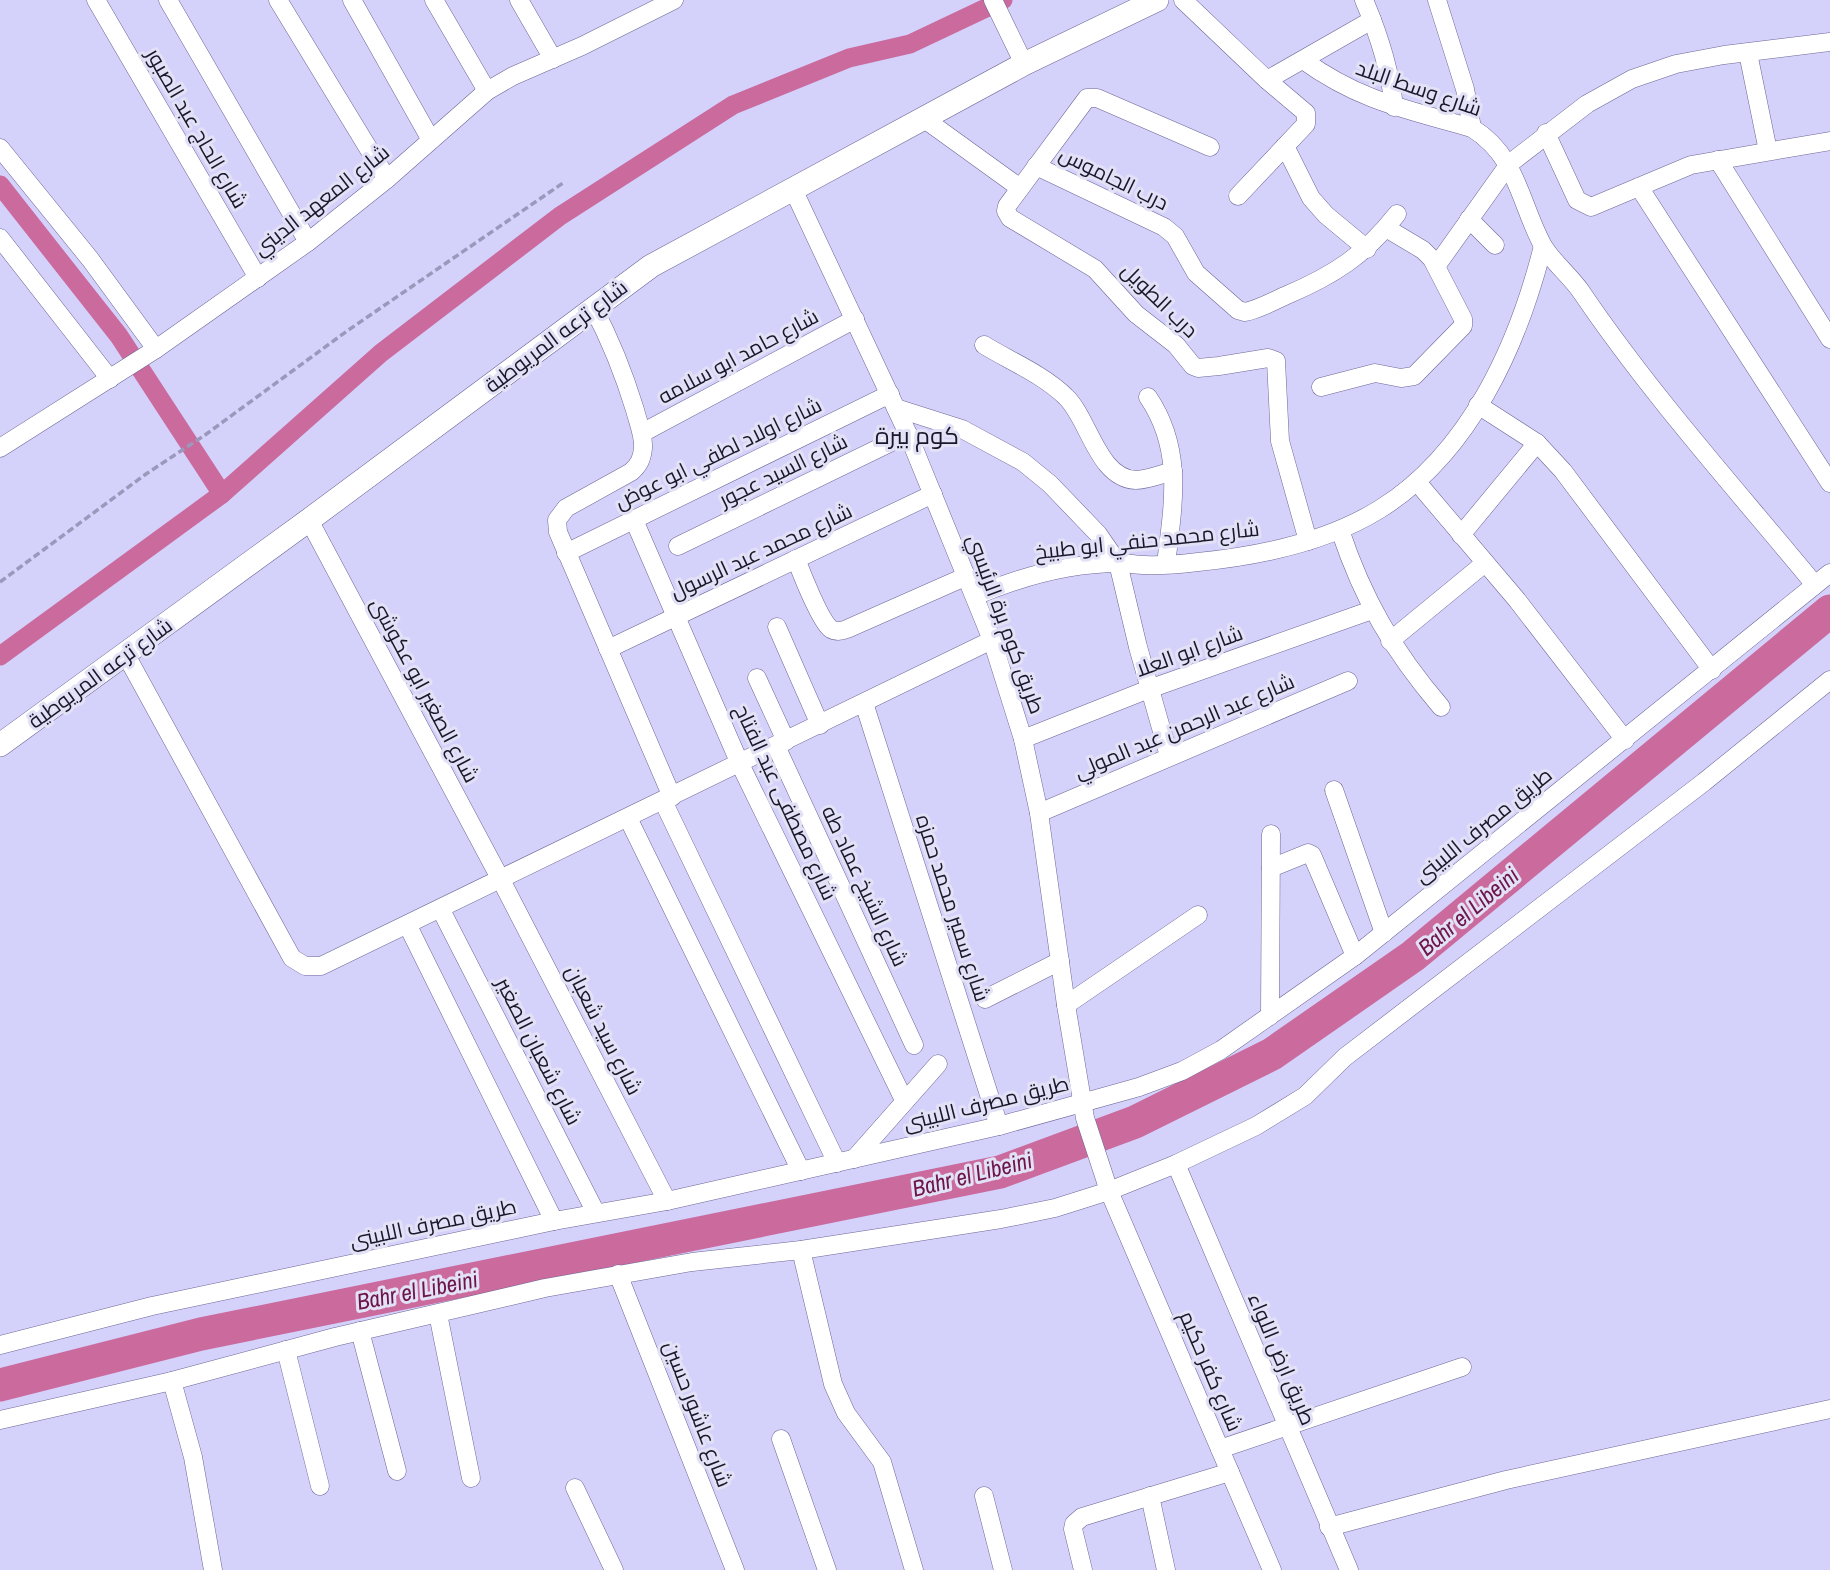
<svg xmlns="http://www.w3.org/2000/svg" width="1830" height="1570" font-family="'Archivo Narrow',Cairo,sans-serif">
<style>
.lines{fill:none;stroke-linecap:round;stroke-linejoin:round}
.canal{stroke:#ca6a9d;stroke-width:19}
.river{stroke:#ca6a9d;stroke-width:33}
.minor-casing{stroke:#6c6796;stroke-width:19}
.major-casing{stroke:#6c6796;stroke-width:24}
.path{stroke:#9b98bb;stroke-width:3.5;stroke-dasharray:7 3.5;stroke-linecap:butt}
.minor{stroke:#fff;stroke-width:18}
.major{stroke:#fff;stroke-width:23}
.labels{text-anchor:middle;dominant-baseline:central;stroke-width:6;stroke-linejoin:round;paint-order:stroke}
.street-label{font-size:21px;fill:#19172a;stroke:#e2e1f6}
.water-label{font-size:23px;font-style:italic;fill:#6d144b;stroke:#e2e1f6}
.quarter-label{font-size:24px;fill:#19172a;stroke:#e2e1f6}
</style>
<rect width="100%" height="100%" fill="#d4d1fb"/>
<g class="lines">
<g class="canal">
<polyline points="0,185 119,336 222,494"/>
<polyline points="0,656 222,494 381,353 560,216 733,105 849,58 910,44 1003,0"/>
</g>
<polyline class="river" points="0,1385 201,1334 1000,1172 1135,1122 1272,1054 1413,956 1830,611"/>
<defs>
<g id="minor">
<polyline points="96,0 258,278"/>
<polyline points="168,0 308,242"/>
<polyline points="278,0 387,179"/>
<polyline points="352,0 431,140"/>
<polyline points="434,0 487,91"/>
<polyline points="519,0 553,59"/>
<polyline points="993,0 1024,64"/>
<polyline points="1183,0 1267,80 1306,113 1306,124 1238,196"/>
<path d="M1364 0C1379 35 1390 69 1394 107"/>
<polyline points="1437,0 1465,89 1472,128"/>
<polyline points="1748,53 1768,151"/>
<path d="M1303 60C1360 101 1405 109 1472 128 1517 156 1519 200 1542 244 1552 262 1571 276 1582 293 1652 396 1736 489 1815 585"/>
<polyline points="1267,80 1372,20"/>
<polyline points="923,118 1020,188"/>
<polyline points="1546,133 1577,200 1591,207 1691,165 1830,141"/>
<polyline points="1285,146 1311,198 1326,215 1367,249"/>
<polyline points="1210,147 1097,98 1087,98 1007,206 1006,211 1010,218 1095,269 1136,314 1176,345 1193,366 1198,368 1219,366 1268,358 1276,361 1280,441 1308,541"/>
<polyline points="0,148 90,259 156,349"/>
<polyline points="1718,160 1830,339"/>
<path d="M1036 166 1164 227 1175 236 1196 273 1238 310 1245 312C1260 309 1273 301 1287 295 1334 275 1365 255 1397 214"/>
<polyline points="1639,187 1830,483"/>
<polyline points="793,189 908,434 992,640 1023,739 1039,813 1066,1005 1085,1118 1109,1191 1272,1570"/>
<polyline points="1469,219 1495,245"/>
<polyline points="0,238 110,379"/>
<polyline points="1437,265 1509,164 1587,104 1632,79 1676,64 1724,55 1830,42"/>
<path d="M593 307C611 341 624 374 635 410 638 422 644 436 643 448 642 459 639 465 631 472L566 508 557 520 558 532 672 797"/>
<path d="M984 345C1010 361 1044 375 1066 397 1089 419 1098 479 1136 480 1147 480 1162 474 1173 471"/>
<polyline points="1321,387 1375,373 1401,378 1414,376 1463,326 1463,319 1432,259 1423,250 1386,228"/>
<path d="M1148 397C1184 450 1173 505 1166 564"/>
<polyline points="1478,405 1537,443 1563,471 1712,670"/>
<polyline points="896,408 962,429 1023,462 1050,484 1098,534 1118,563 1138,647 1169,756"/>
<polyline points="642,433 855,319"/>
<polyline points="0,448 156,349 308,242 387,179 487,91 513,76 582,46 674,0"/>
<polyline points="1417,482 1517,600 1625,740"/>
<polyline points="309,520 501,880 667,1201"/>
<polyline points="634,520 740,764 904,1100"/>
<path d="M1340 530C1363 599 1393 651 1441 707"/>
<polyline points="1461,535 1537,443"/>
<polyline points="678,546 908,434"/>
<polyline points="566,553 890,394"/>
<path d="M796 559C801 572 822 625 831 629 836 632 842 631 847 629L967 576"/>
<path d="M975 596C1020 577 1070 563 1119 563 1128 563 1136 565 1145 565 1162 566 1181 564 1198 562 1259 556 1327 542 1380 509 1470 453 1518 345 1543 246"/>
<polyline points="777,627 820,725"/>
<polyline points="1390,641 1485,563"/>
<polyline points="608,649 933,494"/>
<polyline points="126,655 292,958 305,966 321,966 992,640"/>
<polyline points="757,678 786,741"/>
<polyline points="864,703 999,1126"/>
<polyline points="1023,739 1149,689 1372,610"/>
<polyline points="776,746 914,1045"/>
<polyline points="1334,790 1384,933"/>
<polyline points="663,801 837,1163"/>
<polyline points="1039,813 1348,681"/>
<polyline points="628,818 801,1171"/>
<polyline points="1271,868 1308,853 1312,855 1355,956"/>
<polyline points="441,910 596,1213"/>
<polyline points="408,926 554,1221"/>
<polyline points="985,999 1060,961"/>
<polyline points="1066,1005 1198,915"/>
<polyline points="1270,1016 1271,834"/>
<polyline points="854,1159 938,1064"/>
<polyline points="1176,1164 1349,1570"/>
<polyline points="801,1250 833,1384 846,1413 882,1462 914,1570"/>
<polyline points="618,1274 735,1570"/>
<polyline points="438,1314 471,1478"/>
<polyline points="360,1331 397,1471"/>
<polyline points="0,1345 152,1306 554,1221 667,1201 999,1126 1139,1087 1182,1071 1221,1050 1355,956 1830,573"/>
<polyline points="286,1350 320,1486"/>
<polyline points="172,1381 193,1457 213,1570"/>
<polyline points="0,1420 172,1381 335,1337 545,1288 692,1262 801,1250 1001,1219 1055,1208 1109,1191 1176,1164 1256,1126 1305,1096 1345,1057 1704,782 1830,680"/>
<polyline points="781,1439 827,1570"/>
<polyline points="1220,1449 1462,1367"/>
<polyline points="575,1488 614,1570"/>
<polyline points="984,1496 1003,1570"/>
<polyline points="1150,1496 1166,1570"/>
<polyline points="1329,1527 1506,1480 1830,1409"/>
<polyline points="1083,1570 1073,1529 1074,1524 1082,1517 1230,1472"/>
</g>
<polyline id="major" points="0,745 309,520 651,266 1024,64 1157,0"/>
</defs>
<use href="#minor" class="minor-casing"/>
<use href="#major" class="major-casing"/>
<polyline class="path" points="0,582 146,474 205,435 347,331 563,183"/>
<use href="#minor" class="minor"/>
<use href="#major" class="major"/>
</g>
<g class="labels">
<g class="street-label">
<text transform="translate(1419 88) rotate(19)">شارع وسط البلد</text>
<text transform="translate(197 128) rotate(60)">شارع الحاج عبد الصبور</text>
<text transform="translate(1114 178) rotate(26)">درب الجاموس</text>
<text transform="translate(321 200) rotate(-38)">شارع المعهد الديني</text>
<text transform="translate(1160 300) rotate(44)">درب الطويل</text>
<text transform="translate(556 336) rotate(-37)">شارع ترعه المريوطية</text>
<text transform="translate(738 356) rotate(-28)">شارع حامد ابو سلامه</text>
<text transform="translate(718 453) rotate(-26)">شارع اولاد لطفي ابو عوض</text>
<text transform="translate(783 470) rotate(-26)">شارع السيد عجور</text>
<text transform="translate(1147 540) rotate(-6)">شارع محمد حنفي ابو طبيخ</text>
<text transform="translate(761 551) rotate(-25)">شارع محمد عبد الرسول</text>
<text transform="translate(1006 624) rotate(70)">طريق كوم برة الرئيسي</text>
<text transform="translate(1189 651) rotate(-20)">شارع ابو العلا</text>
<text transform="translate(100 673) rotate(-36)">شارع ترعه المريوطية</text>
<text transform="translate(425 690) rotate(62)">شارع الصغير ابو عكوشى</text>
<text transform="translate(1184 726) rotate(-23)">شارع عبد الرحمن عبد المولي</text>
<text transform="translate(786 802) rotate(65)">شارع مصطفى عبد الفتاح</text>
<text transform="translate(1483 825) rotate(-39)">طريق مصرف اللبينى</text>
<text transform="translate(865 886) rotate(65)">شارع الشيخ عماد طه</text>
<text transform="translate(953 908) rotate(72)">شارع سمير محمد حمزه</text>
<text transform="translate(604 1030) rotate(63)">شارع سيد شعبان</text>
<text transform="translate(539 1051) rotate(63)">شارع شعبان الصغير</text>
<text transform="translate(986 1103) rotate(-14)">طريق مصرف اللبينى</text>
<text transform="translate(433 1223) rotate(-12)">طريق مصرف اللبينى</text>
<text transform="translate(1282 1359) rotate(67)">طريق ارض اللواء</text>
<text transform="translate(1211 1371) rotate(67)">شارع كفر حكيم</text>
<text transform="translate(698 1414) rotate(69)">شارع عاشور حسين</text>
</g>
<g class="water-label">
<text transform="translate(1468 911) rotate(-40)">Bahr el Libeini</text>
<text transform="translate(972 1174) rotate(-14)">Bahr el Libeini</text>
<text transform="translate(417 1290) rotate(-11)">Bahr el Libeini</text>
</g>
<g class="quarter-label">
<text x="917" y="435">كوم بيرة</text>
</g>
</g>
</svg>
